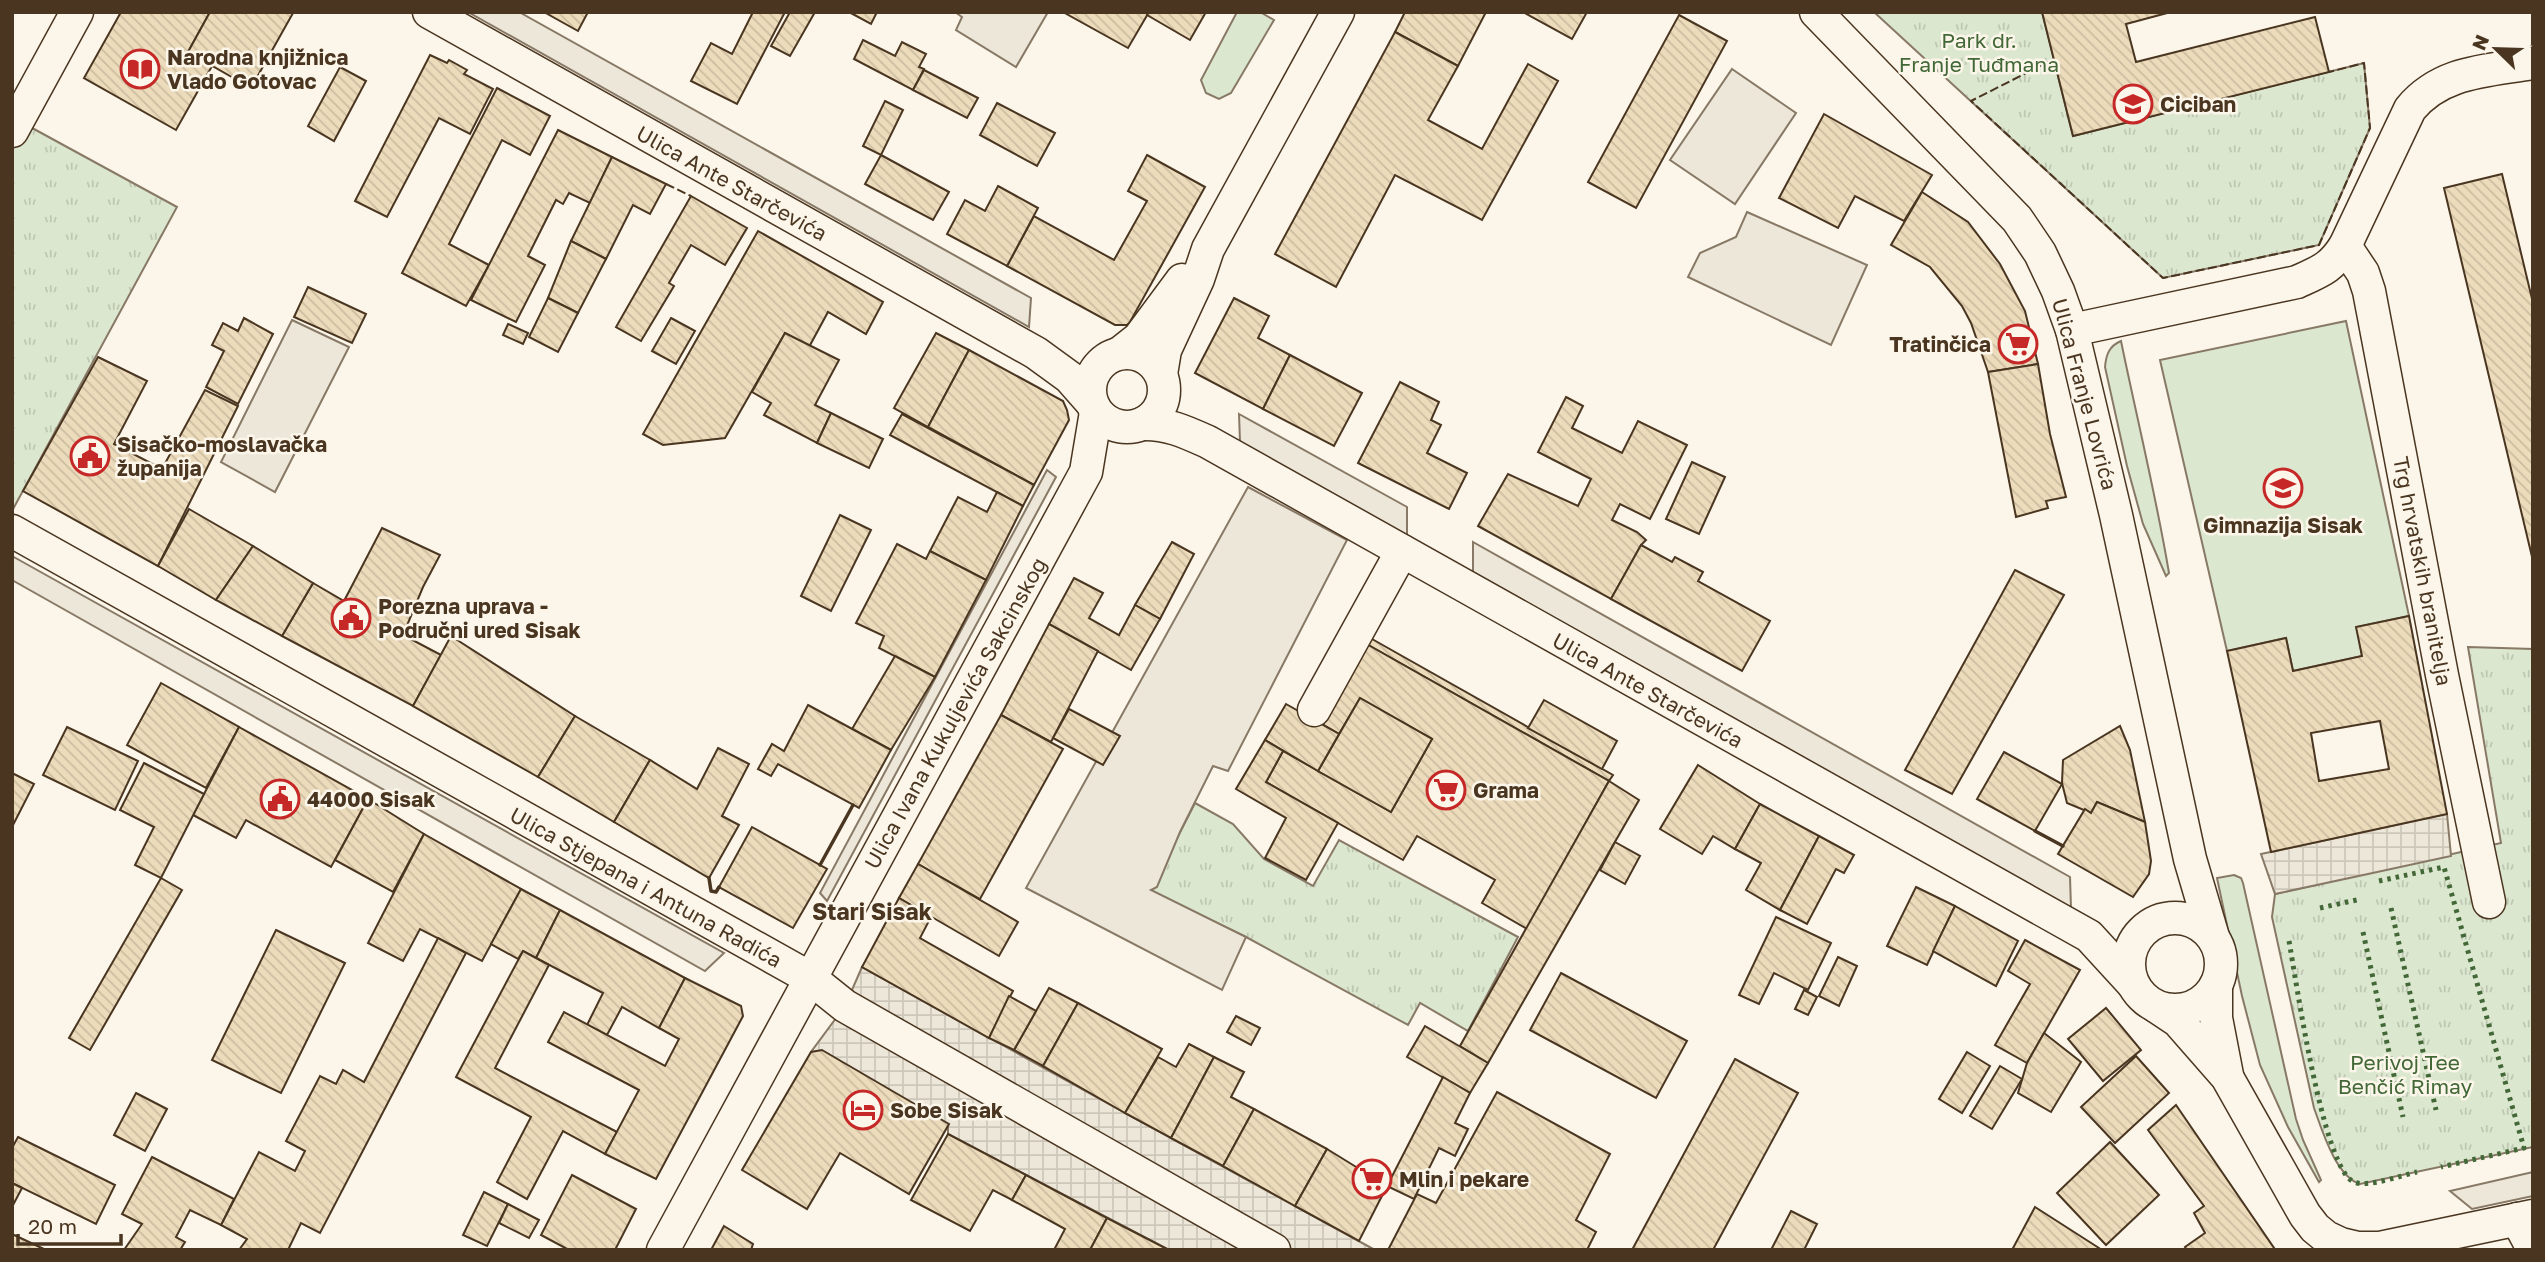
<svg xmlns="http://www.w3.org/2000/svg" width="2545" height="1262" font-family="'Golos Text',sans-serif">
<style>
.green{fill:#dce7d0;stroke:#887966;stroke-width:2}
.park{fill:url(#park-tufts);stroke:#887966;stroke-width:2}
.parking{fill:#ede7d9;stroke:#887966;stroke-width:2}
.plaza{fill:url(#plaza-grid);stroke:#887966;stroke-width:2}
.building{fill:url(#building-back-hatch);stroke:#4a3520;stroke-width:2;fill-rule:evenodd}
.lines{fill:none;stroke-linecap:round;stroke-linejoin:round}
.street-casing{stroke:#4a3520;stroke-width:35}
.street{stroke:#fbf6e9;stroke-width:32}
.hedge{stroke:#436837;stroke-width:5;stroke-dasharray:3.5 5;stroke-linecap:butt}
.fence{stroke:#4a3520;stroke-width:2;stroke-dasharray:9 3.5;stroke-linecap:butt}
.wall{stroke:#4a3520;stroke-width:3.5}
.labels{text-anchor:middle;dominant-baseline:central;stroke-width:5;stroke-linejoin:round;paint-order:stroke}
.park-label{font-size:21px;fill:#436837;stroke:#fbf6e9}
.poi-label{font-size:21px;font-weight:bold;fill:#4a3520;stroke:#fbf6e9;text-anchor:start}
.street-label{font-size:21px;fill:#4a3520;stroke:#fbf6e9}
.neighbourhood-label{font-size:23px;font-weight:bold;fill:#4a3520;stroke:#fbf6e9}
</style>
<defs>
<pattern id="park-tufts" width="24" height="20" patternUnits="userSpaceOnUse" patternTransform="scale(1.75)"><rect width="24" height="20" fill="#dce7d0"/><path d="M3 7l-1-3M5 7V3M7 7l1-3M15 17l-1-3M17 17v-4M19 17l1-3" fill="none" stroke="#bec7b2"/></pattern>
<pattern id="plaza-grid" width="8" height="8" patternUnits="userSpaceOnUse" patternTransform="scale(1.75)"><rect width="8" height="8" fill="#ede7d9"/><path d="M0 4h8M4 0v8" fill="none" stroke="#cdc7ba"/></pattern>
<pattern id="building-back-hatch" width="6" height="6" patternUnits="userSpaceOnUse" patternTransform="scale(1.75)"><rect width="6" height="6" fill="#ecdcbc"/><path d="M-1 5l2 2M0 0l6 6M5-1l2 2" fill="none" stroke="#ccbda1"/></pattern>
</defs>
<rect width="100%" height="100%" fill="#fbf6e9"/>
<g class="green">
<polygon points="1237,12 1260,12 1274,20 1231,93 1219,99 1206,93 1201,80"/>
<polygon points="2346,321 2409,616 2357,627 2362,656 2293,671 2286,638 2227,651 2160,360"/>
<path d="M2121 341C2137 419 2156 495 2169 573L2166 576 2143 524 2127 466 2105 367C2106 355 2109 346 2121 341Z"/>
<polygon points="2234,875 2241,878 2243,883 2296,1119 2303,1140 2321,1180 2319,1182 2288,1127 2260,1065 2242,996 2217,878"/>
</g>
<g class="park">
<polygon points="1874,12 2042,12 2073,136 2364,63 2370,128 2319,245 2163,278"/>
<polygon points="12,117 177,207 12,511"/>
<path d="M2468 647 2533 649V1147L2360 1184C2336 1177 2322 1130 2314 1108L2272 917 2275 894 2501 843Z"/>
<polygon points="1195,803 1233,824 1264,859 1313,886 1339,840 1518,937 1468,1031 1420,1003 1408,1025 1246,937 1150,891"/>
</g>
<g class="parking">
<polygon points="468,12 519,12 1031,298 1029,327"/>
<polygon points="955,12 1048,12 1016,67 956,30 962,17"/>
<polygon points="1732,69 1796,113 1735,204 1670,160"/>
<polygon points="1747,212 1867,265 1831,345 1688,277 1700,253 1736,237"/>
<polygon points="292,320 349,347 275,492 221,462"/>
<polygon points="1239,414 1407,507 1407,537 1240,442"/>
<polygon points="1047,470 1056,477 827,901 820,893"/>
<polygon points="1248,487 1347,540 1228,771 1213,766 1180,832 1157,887 1151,890 1246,937 1222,990 1026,888"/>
<polygon points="1473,542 2070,877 2071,908 1473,572"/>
<polygon points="12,556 724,953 705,971 12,580"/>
<polygon points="2533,1172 2533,1196 2472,1209 2450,1191"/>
</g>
<g class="plaza">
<polygon points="2447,814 2451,856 2368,874 2275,894 2261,854"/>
<polygon points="862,967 1125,1113 1375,1250 1169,1250 948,1134 948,1124 811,1052 845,1006"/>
</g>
<g class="building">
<polygon points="121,12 210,12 188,52 212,66 176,130 84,78"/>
<polygon points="210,12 293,13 251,88 188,52"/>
<polygon points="544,12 588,12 578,31"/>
<polygon points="753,12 785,12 737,104 691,81 711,43 732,54"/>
<polygon points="790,12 815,12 790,56 771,46"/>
<polygon points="849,12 877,12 871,24"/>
<polygon points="1063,12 1149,12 1128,48"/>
<polygon points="1149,12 1206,12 1190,40 1147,15"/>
<polygon points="1405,12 1486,12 1458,66 1395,32"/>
<polygon points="1523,12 1587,12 1572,39"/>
<polygon points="2042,12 2171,12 2126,24 2136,62 2315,17 2329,72 2073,136"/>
<polygon points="1679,15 1727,41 1636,208 1588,182"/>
<polygon points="1395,32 1458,66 1428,120 1482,149 1528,64 1558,81 1482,220 1395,175 1336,287 1275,254"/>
<polygon points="863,40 895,56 902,42 926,54 919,67 924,69 913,90 854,59"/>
<polygon points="430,55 447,63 449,60 467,70 464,74 493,89 470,134 439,118 387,217 355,201"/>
<polygon points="340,67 366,81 334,141 308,126"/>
<polygon points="924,70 978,98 967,118 913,90"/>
<polygon points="497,88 550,116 530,155 502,140 449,244 489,265 466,306 402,273"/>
<polygon points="885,101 903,110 881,155 863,146"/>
<polygon points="997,103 1055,133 1037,166 980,135"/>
<polygon points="1824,114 1932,175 1904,221 1855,196 1838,228 1779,198"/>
<polygon points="558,130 612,157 590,203 569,193 563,204 556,200 528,256 545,265 516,322 471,300"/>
<polygon points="881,155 949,192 933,220 865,184"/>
<polygon points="1147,155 1205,187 1130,322 1127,325 1115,325 1007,266 1034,216 1114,260 1147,201 1128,191"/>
<polygon points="612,157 666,184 650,214 633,205 606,259 571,241"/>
<polygon points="2502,174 2533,303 2533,561 2444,188"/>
<polygon points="998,186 1038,208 1007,266 947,234 965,200 985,211"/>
<polygon points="1922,192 1968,222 2000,264 2025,311 2038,364 1988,372 1971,323 1962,306 1930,267 1891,245"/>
<polygon points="691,196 747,228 725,265 691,245 669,283 674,286 641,341 616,327"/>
<polygon points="758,231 883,302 866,334 828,312 809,347 785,333 725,438 663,445 643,434"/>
<polygon points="571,241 606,259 578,313 548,298"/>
<polygon points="308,287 366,314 352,343 294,317"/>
<polygon points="548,298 578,313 558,352 529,337"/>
<polygon points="1234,298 1269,316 1258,338 1290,355 1263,409 1195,373"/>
<polygon points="244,318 273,334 238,404 206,387 224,351 212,345 223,323 238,331"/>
<polygon points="671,318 695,331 676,364 652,351"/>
<polygon points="508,324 528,333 523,344 503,335"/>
<polygon points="785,333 839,360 815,405 831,413 817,443 764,415 771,403 752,392"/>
<polygon points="936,333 969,350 928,427 894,408"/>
<polygon points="969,350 1063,401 1067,410 1069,420 1034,485 928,427"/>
<polygon points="1290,355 1362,393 1334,446 1263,409"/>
<polygon points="98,357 147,381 114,444 162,469 205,390 238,406 158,566 23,491"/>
<polygon points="2038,364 2050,434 2066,497 2046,501 2048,508 2016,517 1988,372"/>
<polygon points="1400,382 1439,402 1431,420 1441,425 1427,453 1467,473 1449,509 1358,463"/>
<polygon points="1566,397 1583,406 1572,428 1622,453 1638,421 1687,445 1650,519 1620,504 1612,520 1637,532 1646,540 1641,545 1611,599 1478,526 1508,474 1578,506 1591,479 1538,452"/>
<polygon points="831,413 883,439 869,468 817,443"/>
<polygon points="902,414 1034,485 1023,506 890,435"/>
<polygon points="1692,462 1725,477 1699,534 1666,519"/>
<polygon points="997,492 1023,506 986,580 930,551 958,497 987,512"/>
<polygon points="189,509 253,546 216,600 158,566"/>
<polygon points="840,515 871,530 831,611 801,596"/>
<polygon points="382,528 440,555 423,587 403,635 441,655 413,706 282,636 313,583 344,601"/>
<polygon points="1172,542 1194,554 1160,619 1135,605"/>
<polygon points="897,544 926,559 930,551 986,580 935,677 879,648 884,636 856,623"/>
<polygon points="1641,545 1672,562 1675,557 1703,572 1698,581 1770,621 1742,671 1611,599"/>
<polygon points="253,546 313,583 282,636 216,600"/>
<polygon points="2015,570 2064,595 1952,794 1905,770"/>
<polygon points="1074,578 1103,593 1089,618 1119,635 1135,605 1160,619 1131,670 1049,624"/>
<path d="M2409 616 2447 814 2271 852 2227 651 2286 638 2293 671 2362 656 2356 627ZM2380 721 2389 769 2319 781 2311 733Z"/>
<polygon points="1049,624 1098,651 1051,742 1001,715"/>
<polygon points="451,636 575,716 538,777 413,706"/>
<polygon points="1372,639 1613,775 1609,781 1363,642"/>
<polygon points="1363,642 1609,781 1527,929 1482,903 1495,880 1417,836 1403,860 1266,782 1283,751 1391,812 1432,739 1360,698 1339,734 1317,721"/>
<polygon points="895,656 935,677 891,750 852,729"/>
<polygon points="161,683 239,727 206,788 127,745"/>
<polygon points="1360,698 1432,739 1391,812 1318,771"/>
<polygon points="1544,700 1617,741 1602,769 1528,728"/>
<polygon points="1286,704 1339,734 1318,771 1265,740"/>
<polygon points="808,705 891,750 859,808 778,764 771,776 758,769 772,744 784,751"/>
<polygon points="1069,709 1120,736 1103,765 1053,738"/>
<polygon points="1001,715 1063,749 980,899 918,864"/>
<polygon points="575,716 650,760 614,822 538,777"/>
<polygon points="2120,726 2130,750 2145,822 2097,802 2091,813 2067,803 2062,783 2063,760"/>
<polygon points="67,727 138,761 115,810 43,775"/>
<polygon points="239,727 368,799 331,867 246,820 236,838 193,815"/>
<polygon points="1265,740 1283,751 1266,782 1338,823 1306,880 1265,858 1286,818 1236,789"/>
<polygon points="718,748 749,764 722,816 739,825 709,878 614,822 650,760 697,789"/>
<polygon points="2004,752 2062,784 2035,831 1977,799"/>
<polygon points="144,763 204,794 161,878 135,865 154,827 120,810"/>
<polygon points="1698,765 1760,804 1735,849 1713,836 1702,854 1660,829"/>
<polygon points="12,773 34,784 12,827"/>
<polygon points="1609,781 1639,800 1488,1063 1460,1046"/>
<polygon points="368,799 424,834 393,892 335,860"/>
<polygon points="2097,802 2145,822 2151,861 2149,874 2133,897 2058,854 2085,809 2091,813"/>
<polygon points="1760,804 1819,836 1780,910 1746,890 1761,863 1735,849"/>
<polygon points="752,827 827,869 793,928 719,887"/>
<polygon points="424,834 521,889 482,961 420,929 403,961 368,943"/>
<polygon points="1819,836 1854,855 1844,873 1836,869 1807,924 1780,910"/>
<polygon points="1615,842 1640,856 1625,884 1600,870"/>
<polygon points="918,864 1018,922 999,956 899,898"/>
<polygon points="161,878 182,890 90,1050 69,1038"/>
<polygon points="1916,887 1955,906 1927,965 1887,946"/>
<polygon points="521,889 560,910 536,958 523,951 518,959 491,944"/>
<polygon points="899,898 931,917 920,938 1013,991 989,1038 862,967"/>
<polygon points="1955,906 2018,941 1996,986 1933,951"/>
<polygon points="560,910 685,978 659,1028 622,1007 607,1035 587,1025 603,993 536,958"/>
<polygon points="1776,917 1831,943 1808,990 1774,973 1759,1004 1739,995"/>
<polygon points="276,930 345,963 281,1093 212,1060"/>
<polygon points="438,938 466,953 320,1233 301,1223 288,1250 239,1250 247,1239 221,1225 259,1152 295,1171 305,1151 286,1141 320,1076 336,1084 343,1070 364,1082"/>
<polygon points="2025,940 2080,970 2027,1063 1995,1045 2030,984 2008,971"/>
<polygon points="523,951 549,965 495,1068 617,1132 605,1154 563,1131 527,1199 497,1182 531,1117 456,1077"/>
<polygon points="1838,957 1857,966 1839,1006 1819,996"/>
<polygon points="1561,973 1687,1041 1656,1098 1530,1030"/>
<polygon points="685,978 741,1006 743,1016 656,1179 605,1154 639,1090 548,1042 564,1012 665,1066 679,1039 659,1028"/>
<polygon points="1049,988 1078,1003 1043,1066 1014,1050"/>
<polygon points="1804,990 1817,997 1808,1015 1795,1009"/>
<polygon points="1009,996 1036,1011 1014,1050 989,1038"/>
<polygon points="1078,1003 1162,1049 1125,1113 1043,1066"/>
<polygon points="2106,1008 2141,1050 2103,1081 2068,1039"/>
<polygon points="1236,1016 1260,1028 1251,1045 1227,1032"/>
<polygon points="1425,1026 1488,1063 1470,1093 1407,1057"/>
<polygon points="2044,1033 2081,1062 2051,1112 2018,1093 2027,1063"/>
<polygon points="1189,1044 1214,1057 1171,1138 1125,1113 1158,1057 1176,1067"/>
<polygon points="822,1050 949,1124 909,1194 840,1153 807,1209 742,1170 811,1052"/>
<polygon points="1967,1052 1990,1066 1962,1113 1939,1099"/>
<polygon points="2136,1056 2169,1093 2115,1143 2081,1107"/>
<polygon points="1214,1057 1244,1072 1231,1097 1254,1109 1223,1166 1171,1138"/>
<polygon points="1735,1059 1798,1093 1713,1250 1632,1250"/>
<polygon points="2000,1066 2022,1079 1992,1129 1970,1116"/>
<polygon points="1443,1077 1470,1093 1455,1123 1468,1129 1455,1156 1439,1148 1414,1199 1387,1186"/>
<polygon points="1497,1092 1610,1154 1576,1220 1596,1232 1587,1250 1388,1250 1417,1194 1436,1203"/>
<polygon points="136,1093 167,1109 145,1151 114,1135"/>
<polygon points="2176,1105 2274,1248 2272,1250 2187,1250 2185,1247 2205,1233 2194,1213 2204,1206 2148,1130"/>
<polygon points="1254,1109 1327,1149 1295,1206 1223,1166"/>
<polygon points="948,1134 1026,1175 1012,1200 993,1190 970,1231 911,1200"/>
<polygon points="18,1137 115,1185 96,1224 12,1183 12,1148"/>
<polygon points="2110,1142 2159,1195 2106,1245 2057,1193"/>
<polygon points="1327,1149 1387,1186 1359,1241 1295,1206"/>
<polygon points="152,1157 234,1199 221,1225 190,1210 176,1237 185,1242 180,1250 124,1250 142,1224 122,1214"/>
<polygon points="572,1175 636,1209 615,1250 569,1250 541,1235"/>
<polygon points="1026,1175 1107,1218 1090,1250 1054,1250 1065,1229 1012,1200"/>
<polygon points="12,1183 22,1188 12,1207"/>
<polygon points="484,1192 508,1204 487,1246 463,1235"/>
<polygon points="508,1204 539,1220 529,1238 499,1223"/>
<polygon points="2035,1207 2099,1248 2098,1250 2012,1250"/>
<polygon points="1791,1211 1817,1224 1804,1250 1771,1250"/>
<polygon points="1107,1218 1169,1250 1090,1250"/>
<polygon points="724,1226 753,1244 751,1250 711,1250"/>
<polygon points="12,1234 46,1250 12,1250"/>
</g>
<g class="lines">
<defs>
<g id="street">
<polyline points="429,12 1036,353 1069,377 1091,402"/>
<polyline points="1816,12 2017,219 2040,253 2058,291 2072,330 2116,515 2190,859 2213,937"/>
<polyline points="12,131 77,12"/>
<polyline points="2345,246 2363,273 2369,291 2442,675 2489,902"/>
<path d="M2072 330 2297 282C2321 271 2331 268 2345 246L2410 109C2441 71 2487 71 2533 63"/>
<circle cx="1127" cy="390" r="37"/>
<polyline points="1120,353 1139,338 1182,280"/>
<polyline points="1161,374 1165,350 1198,279 1208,249 1338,12"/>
<path d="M1142 424C1167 423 1186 432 1208 442L2089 936 2133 984"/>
<polyline points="12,531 810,978 845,1006 1274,1250"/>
<polyline points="1314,710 1402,551"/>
<circle cx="2175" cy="964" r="46"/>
<polyline points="2216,985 2216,1018 2227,1075"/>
<polyline points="2157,1007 2178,1021 2227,1077 2305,1215 2315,1228 2326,1237 2341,1244 2358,1248 2380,1248 2533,1216"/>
<polyline points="2517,1219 2533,1249"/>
<polyline points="663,1250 1086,472 1096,412"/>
</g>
</defs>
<use href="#street" class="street-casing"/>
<use href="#street" class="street"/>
<g class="hedge">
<polyline points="2379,881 2444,867 2524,1148 2441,1167"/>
<polyline points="2320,908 2361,899"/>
<polyline points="2391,908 2436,1110"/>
<polyline points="2363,932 2403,1117"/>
<path d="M2289 941C2296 979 2323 1170 2354 1182 2368 1188 2402 1175 2417 1172"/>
</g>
<g class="fence">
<polyline points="2054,59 1971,101 2163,278 2319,245 2370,128 2364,63 2329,72"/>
<polyline points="666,184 691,196"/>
</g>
<g class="wall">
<polyline points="2035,831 2063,846"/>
<polyline points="820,865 853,805"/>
<polyline points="709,878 711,891 716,892 719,887"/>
</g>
</g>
<defs>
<symbol id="library-ring" viewBox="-11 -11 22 22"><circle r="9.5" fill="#fbf6e9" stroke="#c62828" stroke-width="1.5"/><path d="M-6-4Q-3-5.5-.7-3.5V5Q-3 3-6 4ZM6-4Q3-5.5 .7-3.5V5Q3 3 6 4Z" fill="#c62828"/></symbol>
<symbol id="school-ring" viewBox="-11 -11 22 22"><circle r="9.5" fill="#fbf6e9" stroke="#c62828" stroke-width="1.5"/><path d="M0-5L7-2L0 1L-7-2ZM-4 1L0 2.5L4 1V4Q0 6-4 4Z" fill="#c62828"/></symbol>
<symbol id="supermarket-ring" viewBox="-11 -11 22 22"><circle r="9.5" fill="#fbf6e9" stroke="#c62828" stroke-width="1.5"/><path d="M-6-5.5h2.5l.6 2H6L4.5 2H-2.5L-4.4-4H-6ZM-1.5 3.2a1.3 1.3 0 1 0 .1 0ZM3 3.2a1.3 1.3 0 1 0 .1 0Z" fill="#c62828"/></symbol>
<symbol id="civic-ring" viewBox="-11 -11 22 22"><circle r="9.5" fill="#fbf6e9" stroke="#c62828" stroke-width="1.5"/><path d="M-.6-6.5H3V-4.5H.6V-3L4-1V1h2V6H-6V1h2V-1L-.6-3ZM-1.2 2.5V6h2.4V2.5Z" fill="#c62828"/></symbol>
<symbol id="hotel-ring" viewBox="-11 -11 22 22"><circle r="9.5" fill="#fbf6e9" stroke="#c62828" stroke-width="1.5"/><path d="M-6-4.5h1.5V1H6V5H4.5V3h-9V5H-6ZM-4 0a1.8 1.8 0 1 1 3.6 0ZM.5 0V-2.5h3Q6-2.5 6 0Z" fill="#c62828"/></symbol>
</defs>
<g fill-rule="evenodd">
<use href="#library-ring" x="118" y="47" width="44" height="44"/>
<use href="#school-ring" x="2111" y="82" width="44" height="44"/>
<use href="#supermarket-ring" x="1996" y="322" width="44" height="44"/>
<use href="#civic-ring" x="68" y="434" width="44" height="44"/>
<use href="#school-ring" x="2261" y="466" width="44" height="44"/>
<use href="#civic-ring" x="329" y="596" width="44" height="44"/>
<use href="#supermarket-ring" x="1424" y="768" width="44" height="44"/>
<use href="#civic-ring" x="258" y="777" width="44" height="44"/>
<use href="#hotel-ring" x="841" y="1088" width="44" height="44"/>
<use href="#supermarket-ring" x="1350" y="1157" width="44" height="44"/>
</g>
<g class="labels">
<g class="park-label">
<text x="1979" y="40">Park dr.<tspan x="1979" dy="24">Franje Tuđmana</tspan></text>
<text x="2405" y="1062">Perivoj Tee<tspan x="2405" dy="24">Benčić Rimay</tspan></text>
</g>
<g class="poi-label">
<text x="167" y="57">Narodna knjižnica<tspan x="167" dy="24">Vlado Gotovac</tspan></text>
<text x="2160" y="104">Ciciban</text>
<text x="1991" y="344" text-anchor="end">Tratinčica</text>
<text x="117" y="444">Sisačko-moslavačka<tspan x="117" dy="24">županija</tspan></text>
<text x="2283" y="525" text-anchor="middle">Gimnazija Sisak</text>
<text x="378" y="606">Porezna uprava -<tspan x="378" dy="24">Područni ured Sisak</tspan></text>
<text x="1473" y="790">Grama</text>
<text x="307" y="799">44000 Sisak</text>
<text x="890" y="1110">Sobe Sisak</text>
<text x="1399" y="1179">Mlin i pekare</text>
</g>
<g class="street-label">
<text transform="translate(732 183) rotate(29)">Ulica Ante Starčevića</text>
<text transform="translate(2085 394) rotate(75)">Ulica Franje Lovrića</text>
<text transform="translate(2423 571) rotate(79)">Trg hrvatskih branitelja</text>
<text transform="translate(1648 690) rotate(29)">Ulica Ante Starčevića</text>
<text transform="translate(955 713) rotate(-61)">Ulica Ivana Kukuljevića Sakcinskog</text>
<text transform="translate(646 887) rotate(29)">Ulica Stjepana i Antuna Radića</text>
</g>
<g class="neighbourhood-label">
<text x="872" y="911">Stari Sisak</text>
</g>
</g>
<rect width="2545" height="1262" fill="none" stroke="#4a3520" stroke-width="28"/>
<g transform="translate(2496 49) rotate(293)" stroke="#fbf6e9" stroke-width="5" paint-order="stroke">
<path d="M0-5L12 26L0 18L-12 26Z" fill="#4a3520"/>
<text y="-10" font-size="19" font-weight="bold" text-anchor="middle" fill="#4a3520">N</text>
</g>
<path d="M18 1234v10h103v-10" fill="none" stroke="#4a3520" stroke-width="3.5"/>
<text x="28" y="1234" font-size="21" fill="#4a3520" stroke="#fbf6e9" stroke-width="5" paint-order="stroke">20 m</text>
</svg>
